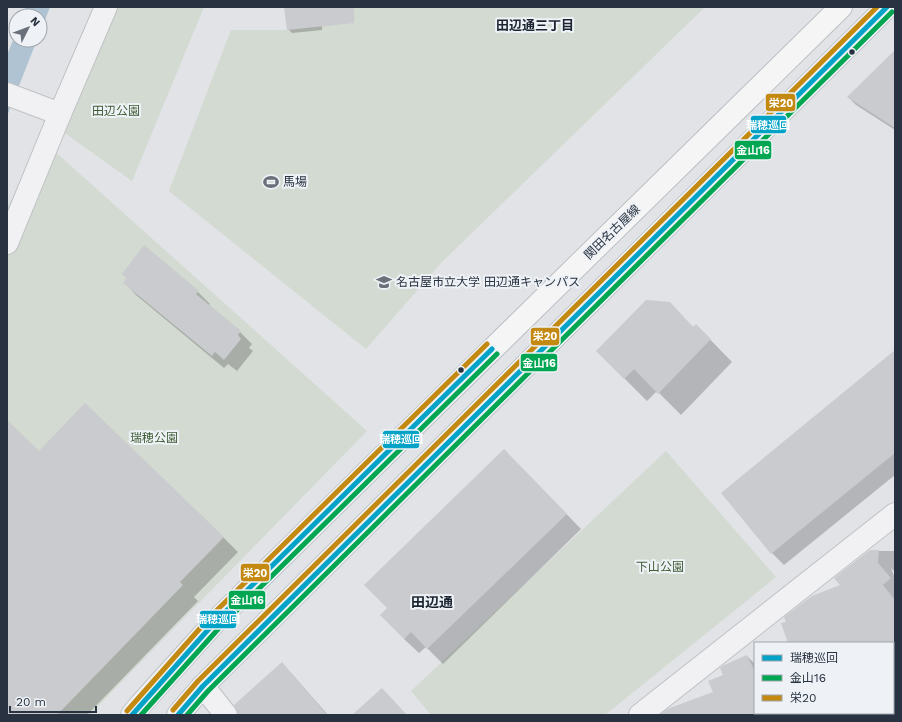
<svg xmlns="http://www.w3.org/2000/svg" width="902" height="722" font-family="'Work Sans','Noto Sans JP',sans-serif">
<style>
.green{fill:#d2dad1}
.water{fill:#afc3d2}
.shadow{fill:#0003}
.building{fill:#c9cbce}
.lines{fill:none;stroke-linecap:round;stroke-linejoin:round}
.pedestrian-casing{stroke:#bfc1c4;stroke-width:24}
.minor-casing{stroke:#bfc1c4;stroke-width:24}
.primary-casing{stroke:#bdc0c4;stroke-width:24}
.pedestrian{stroke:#f1f1f3;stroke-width:22}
.minor{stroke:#f1f1f3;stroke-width:22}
.primary{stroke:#f5f5f6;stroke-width:22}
.bus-1-casing{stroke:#eef2f6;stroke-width:8}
.bus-2-casing{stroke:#eef2f6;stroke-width:8}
.bus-3-casing{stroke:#eef2f6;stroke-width:8}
.bus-1{stroke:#02a3c7;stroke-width:5}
.bus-2{stroke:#00a651;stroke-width:5}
.bus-3{stroke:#c38910;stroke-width:5}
.bus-dot{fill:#283240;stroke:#eef2f6;stroke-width:1.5}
.labels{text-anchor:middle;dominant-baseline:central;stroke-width:4;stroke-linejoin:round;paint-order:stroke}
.park-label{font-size:12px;fill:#3f5c35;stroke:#eef2f6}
.poi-label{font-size:12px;fill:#283240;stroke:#eef2f6;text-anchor:start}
.street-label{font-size:12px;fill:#283240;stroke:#eef2f6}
.neighbourhood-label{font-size:13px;font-weight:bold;fill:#1a2330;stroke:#eef2f6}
.quarter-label{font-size:14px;font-weight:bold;fill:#1a2330;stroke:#eef2f6}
.line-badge{stroke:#eef2f6;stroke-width:1.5}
.badge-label{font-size:11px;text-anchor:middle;font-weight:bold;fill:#fff}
</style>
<rect width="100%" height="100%" fill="#e1e3e6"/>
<g class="green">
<polygon points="115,7 204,7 132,181 62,131"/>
<polygon points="322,7 705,7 442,262 366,349 169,191 231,30 287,30"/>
<polygon points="42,140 367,431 96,708 91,715 7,715 7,208"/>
<polygon points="666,451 776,577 605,715 431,715 411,691"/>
</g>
<g class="water">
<polygon points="26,7 50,7 40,33 40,16 23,16"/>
<polygon points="16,33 16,40 37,40 7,116 7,55"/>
</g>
<g class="shadow">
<polygon points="286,7 323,7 322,30 292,33 288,29"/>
<polygon points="895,51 895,130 856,105 848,97"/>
<polygon points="145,247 198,292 210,304 208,306 240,332 252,344 249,348 253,351 237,371 228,364 224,368 136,295 125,283 128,279 123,274"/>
<polygon points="669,303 694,328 696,325 732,362 681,415 657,391 647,401 597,351"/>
<polygon points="895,363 895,475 784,565 772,553 722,493"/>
<polygon points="7,421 39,452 223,537 238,552 194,597 198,601 87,715 7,715"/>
<polygon points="519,465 581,529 443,664 426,647 419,653 404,639"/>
<polygon points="870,551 895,551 895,572 891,568 895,578 895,715 822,715 821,713 893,713 893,643 789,643 787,622 842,585"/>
<polygon points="747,656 754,663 755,662 755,713 773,713 773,715 679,715 714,693 724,675"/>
<polygon points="282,664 292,674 328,715 241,715"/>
</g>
<g class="building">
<polygon points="284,7 354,7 354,23 287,30"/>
<polygon points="895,50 895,128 847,97"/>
<polygon points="144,245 199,291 196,294 241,331 238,335 241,339 224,360 215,352 212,356 123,283 127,278 122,274"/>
<polygon points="646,300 670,302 693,327 696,324 711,339 658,394 634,369 624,379 596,351"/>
<polygon points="895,350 895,453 771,554 721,493"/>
<polygon points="85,403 224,537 180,582 183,585 57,715 7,715 7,420 39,451"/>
<polygon points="504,449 567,514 427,649 411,632 404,639 380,615 387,608 364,585"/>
<polygon points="870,550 879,550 878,563 891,578 883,585 895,600 895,643 788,643 781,623 786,622 784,617 812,596 840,585 834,578"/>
<polygon points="747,655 755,672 755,715 660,715 667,709 713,692 708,681 723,675 720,668 724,665"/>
<polygon points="282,662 327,715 238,715 238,713 234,705"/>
<polygon points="382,688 407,715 352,715"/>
</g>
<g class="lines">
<defs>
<g id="pedestrian">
<polyline points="7,94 60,114"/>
<polyline points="7,243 60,114 106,7"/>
</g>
<g id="minor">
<polyline points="203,686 226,715"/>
<polyline points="640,715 895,514"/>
</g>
<g id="primary">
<polyline points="132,715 141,704 215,622 406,434 841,7"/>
<polyline points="178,715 203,686 887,7"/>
</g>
</defs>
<use href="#pedestrian" class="pedestrian-casing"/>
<use href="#minor" class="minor-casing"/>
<use href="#primary" class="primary-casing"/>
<use href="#pedestrian" class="pedestrian"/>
<use href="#minor" class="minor"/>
<use href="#primary" class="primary"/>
<defs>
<g id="bus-1">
<polyline points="132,715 215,622 492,349"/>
<polyline points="178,715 203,686 887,7"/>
</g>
<g id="bus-2">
<polyline points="141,715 220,627 497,354"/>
<polyline points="187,715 208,691 892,12"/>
</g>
<g id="bus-3">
<polyline points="173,710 198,681 877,7"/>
<polyline points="127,711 210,617 487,344"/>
</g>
</defs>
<use href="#bus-1" class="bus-1-casing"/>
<use href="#bus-2" class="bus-2-casing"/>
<use href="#bus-3" class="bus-3-casing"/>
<use href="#bus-1" class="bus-1"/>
<use href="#bus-2" class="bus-2"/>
<use href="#bus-3" class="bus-3"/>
</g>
<defs>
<symbol id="stadium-bare" viewBox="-9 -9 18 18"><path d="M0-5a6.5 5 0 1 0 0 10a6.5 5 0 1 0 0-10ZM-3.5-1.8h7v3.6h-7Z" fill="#69707a" stroke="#eef2f6" stroke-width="2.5" paint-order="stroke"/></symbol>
<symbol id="university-bare" viewBox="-9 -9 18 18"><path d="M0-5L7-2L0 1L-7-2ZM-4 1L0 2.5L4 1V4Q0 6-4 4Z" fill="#69707a" stroke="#eef2f6" stroke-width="2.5" paint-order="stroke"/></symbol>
</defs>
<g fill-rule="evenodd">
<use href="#stadium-bare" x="260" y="171" width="22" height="22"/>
<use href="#university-bare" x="373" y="271" width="22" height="22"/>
</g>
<g class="bus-dot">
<circle cx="852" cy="52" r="3.5"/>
<circle cx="461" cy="370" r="3.5"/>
</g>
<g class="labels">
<g class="park-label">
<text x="116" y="111">田辺公園</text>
<text x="154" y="438">瑞穂公園</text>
<text x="660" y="567">下山公園</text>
</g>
<g class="poi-label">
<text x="283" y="182">馬場</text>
<text x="396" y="282">名古屋市立大学 田辺通キャンパス</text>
</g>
<g class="street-label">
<text transform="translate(612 232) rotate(-44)">関田名古屋線</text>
</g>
<g class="neighbourhood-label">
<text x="535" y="25">田辺通三丁目</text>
</g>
<g class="quarter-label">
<text x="432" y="602">田辺通</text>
</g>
</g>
<g class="line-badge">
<rect x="765" y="93" width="31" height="19" rx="4" fill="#c38910"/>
<rect x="750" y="115" width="37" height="19" rx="4" fill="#02a3c7"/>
<rect x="734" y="140" width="38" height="20" rx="4" fill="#00a651"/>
<rect x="530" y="327" width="30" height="19" rx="4" fill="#c38910"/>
<rect x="520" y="353" width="38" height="19" rx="4" fill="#00a651"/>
<rect x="382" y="430" width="38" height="19" rx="4" fill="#02a3c7"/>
<rect x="240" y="563" width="30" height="19" rx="4" fill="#c38910"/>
<rect x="228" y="590" width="38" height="20" rx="4" fill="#00a651"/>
<rect x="199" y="610" width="38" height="19" rx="4" fill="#02a3c7"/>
</g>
<g class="badge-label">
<text x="781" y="107">栄20</text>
<text x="768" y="129">瑞穂巡回</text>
<text x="753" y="154">金山16</text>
<text x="545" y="340">栄20</text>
<text x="539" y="367">金山16</text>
<text x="401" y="443">瑞穂巡回</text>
<text x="255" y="577">栄20</text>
<text x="247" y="604">金山16</text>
<text x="218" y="623">瑞穂巡回</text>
</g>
<rect width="902" height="722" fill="none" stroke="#283240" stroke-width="16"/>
<rect x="754" y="642" width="140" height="72" fill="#eef2f6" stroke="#9fa5ad"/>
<rect x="762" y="655" width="20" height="6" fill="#02a3c7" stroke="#9fa5ad"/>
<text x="790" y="662" font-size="12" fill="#283240">瑞穂巡回</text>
<rect x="762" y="675" width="20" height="6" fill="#00a651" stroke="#9fa5ad"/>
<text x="790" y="682" font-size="12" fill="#283240">金山16</text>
<rect x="762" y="695" width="20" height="6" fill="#c38910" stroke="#9fa5ad"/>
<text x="790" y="702" font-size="12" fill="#283240">栄20</text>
<g transform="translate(28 28) rotate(48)"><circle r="19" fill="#eef2f6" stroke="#9fa5ad"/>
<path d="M0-3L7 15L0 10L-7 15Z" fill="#69707a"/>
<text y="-6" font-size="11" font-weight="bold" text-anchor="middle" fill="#283240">N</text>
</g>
<path d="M10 706v6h86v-6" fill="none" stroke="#283240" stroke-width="2"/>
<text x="16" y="706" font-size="12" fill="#283240" stroke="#eef2f6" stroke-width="3" paint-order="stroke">20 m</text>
</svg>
